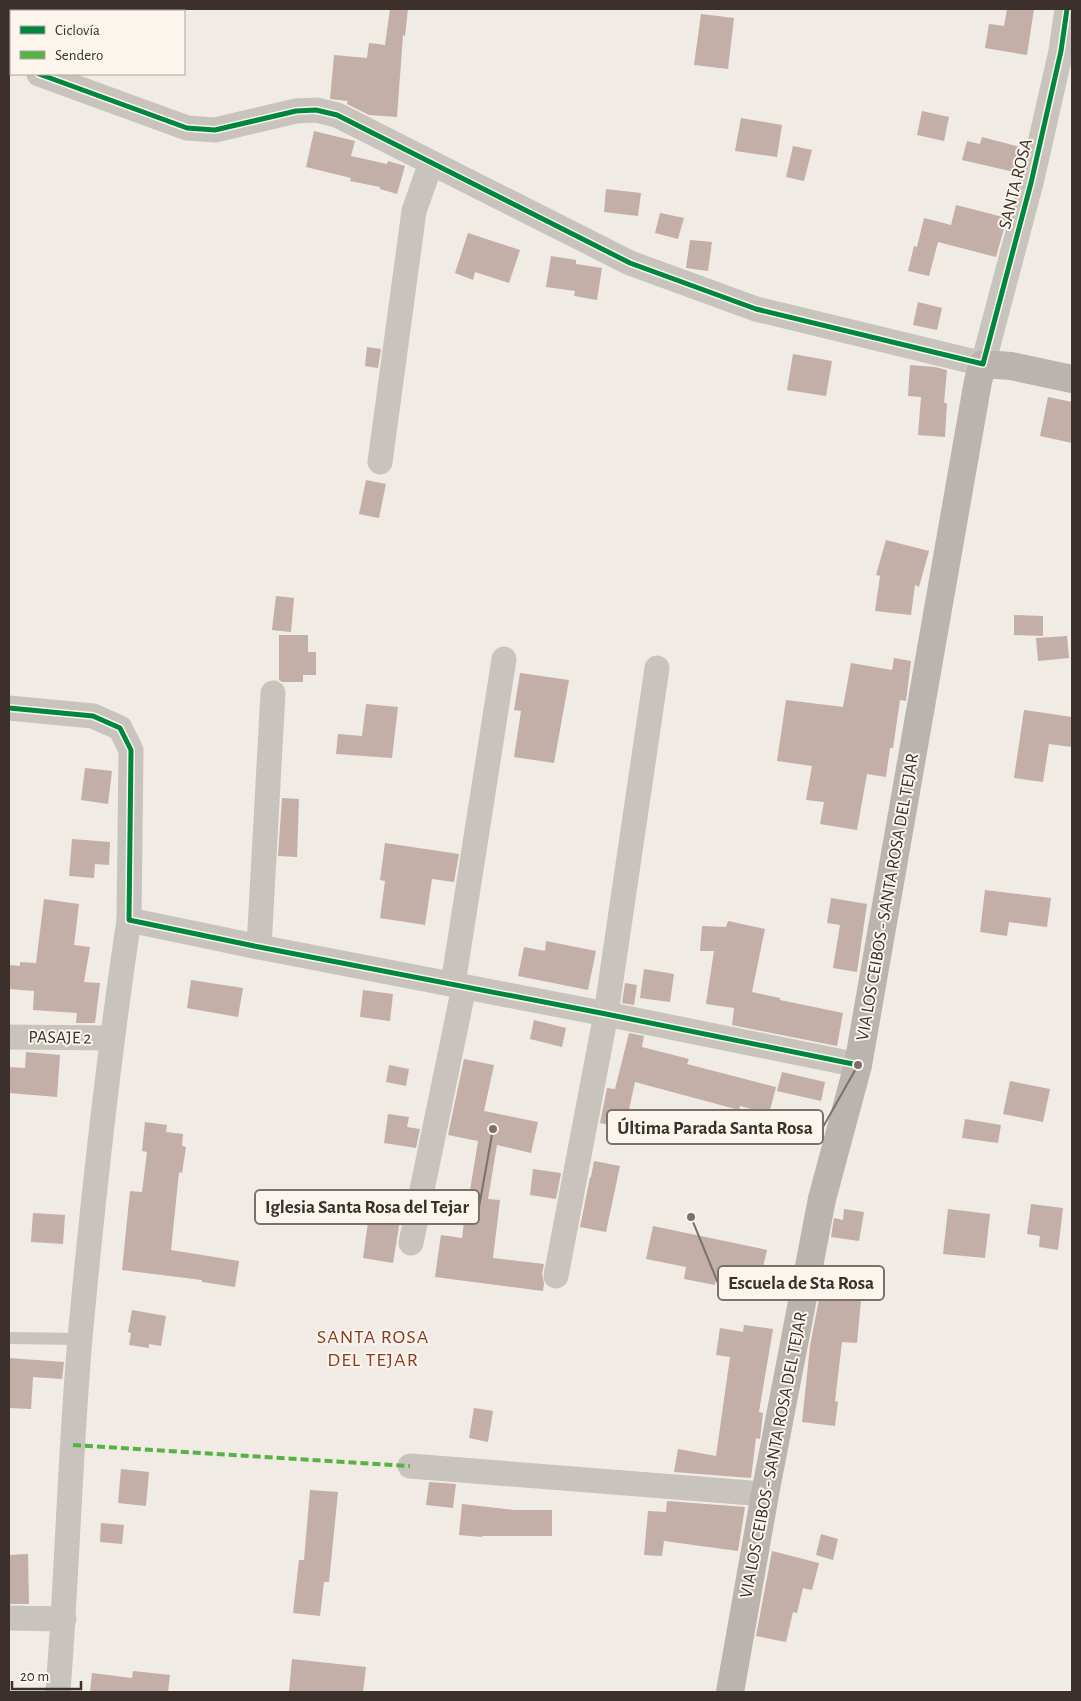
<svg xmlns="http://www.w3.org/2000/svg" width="1081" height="1701" font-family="'Alegreya Sans',sans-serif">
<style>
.building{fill:#c3afa7}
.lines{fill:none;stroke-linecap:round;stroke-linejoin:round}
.lane{stroke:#c9c3be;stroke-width:12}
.street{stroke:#c9c3be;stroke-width:25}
.secondary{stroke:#bab3ae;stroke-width:28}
.quiet{stroke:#57b246;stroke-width:4;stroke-dasharray:8 4;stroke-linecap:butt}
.cycleway-casing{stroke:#fbf5ee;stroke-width:8}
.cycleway{stroke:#00873e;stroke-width:5}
.labels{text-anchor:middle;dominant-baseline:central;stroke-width:4;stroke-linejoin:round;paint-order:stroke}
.street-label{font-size:18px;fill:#3b302b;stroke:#fbf5ee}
.quarter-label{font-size:20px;letter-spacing:1px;fill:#8c3b22;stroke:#fbf5ee}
.leader{fill:none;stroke:#7a716c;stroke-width:2}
.callout-dot{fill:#7a716c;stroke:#fbf5ee;stroke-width:2}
.callout{fill:#fbf5ee;stroke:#7a716c;stroke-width:2}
.callout-label{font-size:19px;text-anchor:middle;font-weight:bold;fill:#3b302b}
</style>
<rect width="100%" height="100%" fill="#f0ebe5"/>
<g class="building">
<polygon points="390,9 408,9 405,36 403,35 397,117 369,115 347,104 348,101 330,99 334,55 367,58 369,43 385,45"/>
<polygon points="1007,9 1034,9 1027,55 985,48 989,24 1004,26"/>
<polygon points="701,14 734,18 728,69 694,65"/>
<polygon points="922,111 949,117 944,141 917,135"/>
<polygon points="741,118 782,125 777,157 735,151"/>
<polygon points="314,131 355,141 351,156 387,164 388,161 405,166 397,194 380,189 380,187 350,181 351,178 306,167"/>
<polygon points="982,137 1020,147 1014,172 962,160 967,141 980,144"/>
<polygon points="793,146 812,150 804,181 786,177"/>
<polygon points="606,189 641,193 638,216 604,212"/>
<polygon points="956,205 1007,218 996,257 938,242 929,276 908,271 914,246 917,247 924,218 951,225"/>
<polygon points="660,213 684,218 678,239 655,233"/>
<polygon points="468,233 520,250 509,283 475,272 473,280 455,273"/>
<polygon points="690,240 712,242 708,271 686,268"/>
<polygon points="551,256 576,260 576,264 602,268 597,300 574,296 575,291 546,287"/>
<polygon points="918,302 942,308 937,330 913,325"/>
<polygon points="367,347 381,349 378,368 365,366"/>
<polygon points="793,354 832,361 826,396 787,390"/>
<polygon points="910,365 935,367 947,370 944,403 947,403 945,437 918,435 921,397 908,396"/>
<polygon points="1048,397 1072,402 1072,443 1040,436"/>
<polygon points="366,480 386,484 379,518 359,514"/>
<polygon points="886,540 929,551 919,587 915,585 911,615 875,611 880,576 876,575"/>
<polygon points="276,596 294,598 291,632 272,630"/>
<polygon points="1014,615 1043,616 1043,636 1014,635"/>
<polygon points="279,635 308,635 308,652 316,652 316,675 303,675 303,682 282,682 279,680"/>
<polygon points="1067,636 1069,658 1038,661 1036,638"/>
<polygon points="894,658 911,661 906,701 900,700 893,748 890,748 886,777 867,774 857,830 820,824 824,802 806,800 812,766 777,761 786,700 843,707 851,663 892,670"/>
<polygon points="520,673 569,680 554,763 514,757 521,711 514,710"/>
<polygon points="366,704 398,707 392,758 336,754 338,734 362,736"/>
<polygon points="1024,710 1072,717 1072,747 1049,744 1043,782 1014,778"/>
<polygon points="85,768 112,771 108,804 81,800"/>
<polygon points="282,798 299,799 297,857 278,856"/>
<polygon points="72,839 110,842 109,865 95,864 94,878 69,876"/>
<polygon points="385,843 459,854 454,882 432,879 425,925 380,918 385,881 380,880"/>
<polygon points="985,890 1051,898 1047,927 1009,922 1007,936 980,932"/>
<polygon points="831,898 867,904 857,972 833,968 840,925 827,923"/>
<polygon points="44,899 79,904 74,945 90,947 84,982 100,983 95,1023 76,1023 77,1013 33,1010 34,991 9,989 9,965 20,966 20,962 36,963"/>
<polygon points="728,921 765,929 752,992 780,998 780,1000 843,1013 837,1046 732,1025 734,1008 706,1004 714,951 700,951 702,926 726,927"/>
<polygon points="546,941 596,951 588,990 518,976 524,947 545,951"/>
<polygon points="644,969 674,974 670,1002 640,998"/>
<polygon points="191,980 243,988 238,1017 187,1008"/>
<polygon points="625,983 637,985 634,1005 622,1003"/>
<polygon points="363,990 393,994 390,1021 360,1017"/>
<polygon points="534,1020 566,1028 562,1047 530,1039"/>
<polygon points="629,1033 644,1036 642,1047 689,1059 687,1064 776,1087 769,1114 740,1106 739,1110 635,1082 625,1128 600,1123 607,1088 615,1089"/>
<polygon points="26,1052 60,1055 57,1097 9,1093 9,1067 25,1068"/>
<polygon points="464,1059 494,1065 484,1111 538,1122 531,1153 497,1145 488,1199 500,1200 493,1258 544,1264 542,1274 544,1283 543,1291 435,1277 441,1235 462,1238 467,1196 469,1197 478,1141 448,1135"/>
<polygon points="389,1065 409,1069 406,1086 386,1082"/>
<polygon points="782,1072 825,1082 821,1101 777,1091"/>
<polygon points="1010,1081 1050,1089 1043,1122 1003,1114"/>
<polygon points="388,1114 409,1117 407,1127 420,1129 416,1148 384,1143"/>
<polygon points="965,1119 1001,1125 998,1143 962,1138"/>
<polygon points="145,1122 167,1125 166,1132 183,1134 182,1146 186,1147 182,1173 179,1172 171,1250 239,1261 235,1287 202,1282 202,1280 122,1270 130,1191 142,1192 147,1152 142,1151"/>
<polygon points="594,1161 620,1166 606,1232 580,1227 590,1177 591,1177"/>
<polygon points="533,1169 561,1173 556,1199 530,1195"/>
<polygon points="1031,1204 1063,1208 1058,1250 1039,1247 1040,1236 1027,1234"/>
<polygon points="844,1209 864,1212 859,1241 831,1237 834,1218 843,1220"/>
<polygon points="948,1209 990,1214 985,1258 943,1254"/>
<polygon points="33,1213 65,1215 63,1244 31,1242"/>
<polygon points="369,1215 400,1220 393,1263 363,1258"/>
<polygon points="653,1226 767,1250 760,1280 718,1270 715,1285 684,1279 686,1267 646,1259"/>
<polygon points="824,1273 840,1275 840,1277 863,1279 857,1343 842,1342 835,1401 838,1402 835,1426 802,1422 810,1346"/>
<polygon points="132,1310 166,1316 161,1346 149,1344 149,1348 129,1345 131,1333 128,1332"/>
<polygon points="744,1325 773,1329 759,1412 763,1413 760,1439 756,1438 751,1478 674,1472 678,1449 716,1456 730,1357 716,1355 720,1328 743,1332"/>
<polygon points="9,1358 64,1362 62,1379 33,1377 31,1409 9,1408"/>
<polygon points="474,1408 493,1411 488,1442 469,1438"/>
<polygon points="121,1469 149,1472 146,1506 118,1503"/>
<polygon points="429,1482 456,1484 453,1508 426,1505"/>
<polygon points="310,1490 338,1492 329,1582 324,1582 320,1616 293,1613 299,1560 304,1560"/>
<polygon points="667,1501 745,1507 738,1551 664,1541 662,1556 644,1555 648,1511 666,1512"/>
<polygon points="462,1504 515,1510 552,1510 552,1536 482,1536 482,1537 459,1535"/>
<polygon points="101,1523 124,1525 122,1544 100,1542"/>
<polygon points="821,1534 838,1539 833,1560 816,1555"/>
<polygon points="772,1551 819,1563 812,1590 803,1588 797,1613 793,1612 786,1642 756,1636"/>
<polygon points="28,1554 29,1604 9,1604 9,1555"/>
<polygon points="292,1659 366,1667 363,1692 289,1692"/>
<polygon points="133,1671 170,1675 168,1692 90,1692 92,1673 132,1678"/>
</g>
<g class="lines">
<polyline class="lane" points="9,1338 80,1339"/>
<g class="street">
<polyline points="9,63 11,63"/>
<polyline points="39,74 187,128 215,130 296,111 316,110 337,115 630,263 756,309 983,364 1031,183 1061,51 1067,9"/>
<polyline points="380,462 414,211 431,163"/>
<polyline points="9,708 93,716 120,728 131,750 129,920 259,947 606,1014 858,1065"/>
<polyline points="259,947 273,693"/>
<polyline points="453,984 504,659"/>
<polyline points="9,1037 111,1038"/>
<polyline points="411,1243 464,987"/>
<polyline points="556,1276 606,1014 657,668"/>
<polyline points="410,1466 765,1494"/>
<polyline points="9,1618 64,1619"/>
<path d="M58 1692C67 1574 70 1456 80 1338 93 1198 108 1059 129 920"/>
</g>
<polyline class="secondary" points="730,1692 765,1494 822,1199 858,1065 978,381 983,364 1011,366 1072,379"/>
<polyline class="quiet" points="73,1445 410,1466"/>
<defs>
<g id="cycleway">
<polyline points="39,74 187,128 215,130 296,111 316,110 337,115 630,263 756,309 983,364 1031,183 1061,51 1067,9"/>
<polyline points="9,708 93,716 120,728 131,750 129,920 259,947 606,1014 858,1065"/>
</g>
</defs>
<use href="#cycleway" class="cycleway-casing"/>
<use href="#cycleway" class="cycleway"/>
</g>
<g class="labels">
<g class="street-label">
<text transform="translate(1016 184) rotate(-76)">SANTA ROSA</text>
<text transform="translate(888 897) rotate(-80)">VIA LOS CEIBOS - SANTA ROSA DEL TEJAR</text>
<text transform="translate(60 1038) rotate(1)">PASAJE 2</text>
<text transform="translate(774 1455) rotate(-79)">VIA LOS CEIBOS - SANTA ROSA DEL TEJAR</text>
</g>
<g class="quarter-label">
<text x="373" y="1337">SANTA ROSA<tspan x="373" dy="23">DEL TEJAR</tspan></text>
</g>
</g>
<path class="leader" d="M858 1065L823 1127M493 1129L479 1207M691 1217L718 1283"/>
<g class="callout-dot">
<circle cx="858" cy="1065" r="5"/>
<circle cx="493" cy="1129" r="5"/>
<circle cx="691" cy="1217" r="5"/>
</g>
<g class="callout">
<rect x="607" y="1110" width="216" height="34" rx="5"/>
<rect x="255" y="1190" width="224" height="34" rx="5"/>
<rect x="718" y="1266" width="166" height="34" rx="5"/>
</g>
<g class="callout-label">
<text x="715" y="1134">Última Parada Santa Rosa</text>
<text x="367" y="1213">Iglesia Santa Rosa del Tejar</text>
<text x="801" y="1289">Escuela de Sta Rosa</text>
</g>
<rect width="1081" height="1701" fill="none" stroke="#3b302b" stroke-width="20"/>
<rect x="10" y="10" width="175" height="65" fill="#fbf5ee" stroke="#aea6a0"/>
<rect x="20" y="26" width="25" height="8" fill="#00873e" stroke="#aea6a0"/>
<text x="55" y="35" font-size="15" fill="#3b302b">Ciclovía</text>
<rect x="20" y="51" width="25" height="8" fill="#57b246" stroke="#aea6a0"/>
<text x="55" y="60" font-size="15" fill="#3b302b">Sendero</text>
<path d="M12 1681v8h69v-8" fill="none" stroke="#3b302b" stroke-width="2.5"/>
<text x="20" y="1681" font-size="15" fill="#3b302b" stroke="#fbf5ee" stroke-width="4" paint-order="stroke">20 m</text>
</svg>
